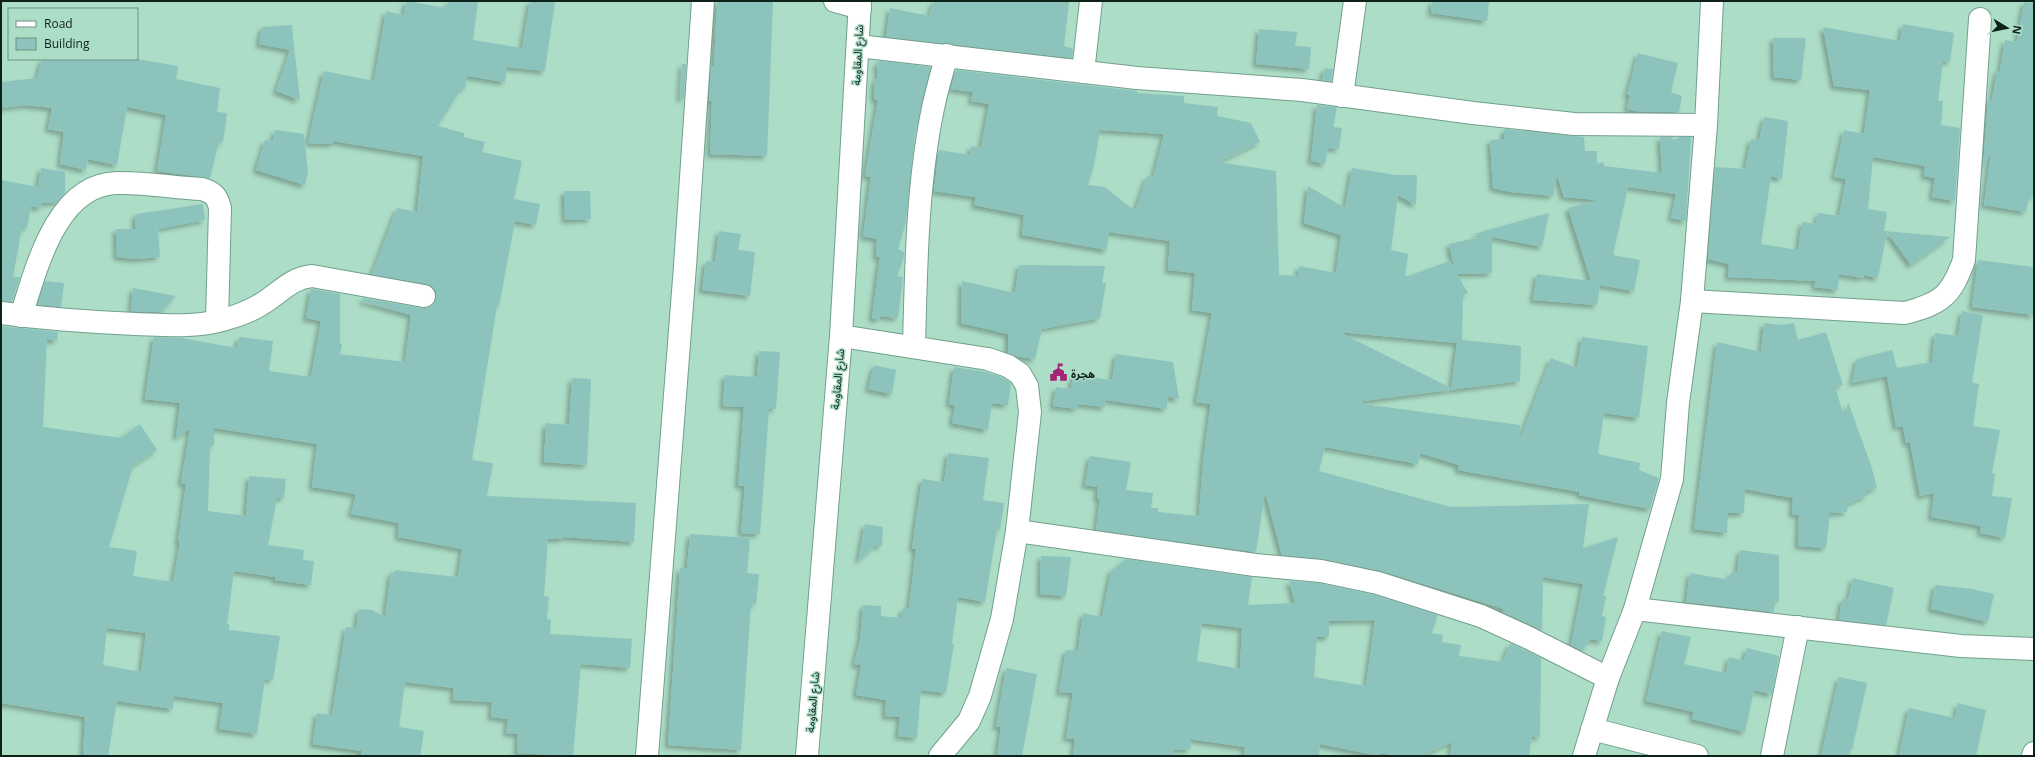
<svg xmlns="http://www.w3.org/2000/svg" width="2035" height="757" font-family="'Open Sans','Noto Sans Arabic',sans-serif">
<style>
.building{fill:#8cc4bd;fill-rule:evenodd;filter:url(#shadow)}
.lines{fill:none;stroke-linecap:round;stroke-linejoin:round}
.street-casing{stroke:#71a08c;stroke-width:24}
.highway-casing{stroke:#71a08c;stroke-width:24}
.street{stroke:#fff;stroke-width:22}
.highway{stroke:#fff;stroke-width:22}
.labels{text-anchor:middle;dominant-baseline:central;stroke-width:3;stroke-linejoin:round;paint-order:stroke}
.street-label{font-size:11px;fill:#0f221a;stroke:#acddc7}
.poi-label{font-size:11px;font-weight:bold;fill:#0f221a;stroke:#acddc7;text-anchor:start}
</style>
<defs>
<filter id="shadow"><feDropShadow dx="-3.5" dy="3.5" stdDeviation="2" flood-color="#0004"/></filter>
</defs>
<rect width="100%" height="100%" fill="#acddc7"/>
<g class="building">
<path d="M406 1 447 8 449 1H478L473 40 522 48 530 1H555L545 71 507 67 505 82 467 76 465 89H461L438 126 464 133V137L485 142 482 152 522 161 514 199 540 204 536 225 515 221 499 306H497L472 460 493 463 487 496 636 503 634 542 563 537V539H548L544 596 549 597 547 619 551 620 550 634 632 639 630 668 581 664 573 756 517 753 518 734 506 733 508 719 491 717 492 702 453 700 454 688 405 682 399 727 424 731 420 756H361L362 751 313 744 317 713 332 715 346 627 356 628 359 609 372 610 385 617 391 572 395 573V570L458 577 462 549 398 537 399 523 351 514 356 494 312 487 317 444 214 428V445L210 446 208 511 246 516 249 476 286 479 284 498H277L268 545 304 550 303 560 314 561 311 585 275 580V577L234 571 227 624H229V630L280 636 273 680 265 679 257 734 219 729 223 703 174 696 173 709 117 701 108 756H83L85 717 1 703V326L58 332 57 341 47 339 43 427 121 438 140 424 157 450 133 466 109 547 137 551 133 576 173 582 180 542H178L186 484 181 483 190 429 176 438 180 403 145 399 154 337 181 338 237 348 239 337 273 341 269 371 311 377 321 321 306 318 311 289 340 294V344H342L340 354 405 362 411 315 362 301 363 298 422 308H429L434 304 436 299V291L432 286 427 284 372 274 397 208 417 212 423 156 333 141V144L308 143 324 71 374 81 386 11 404 15ZM107 628 146 633 141 672 103 665Z"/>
<polygon points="717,1 773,1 767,156 710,154 712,101 709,101 711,66 714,66"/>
<polygon points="934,1 1069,1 1064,46 1073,49 1072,58 886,37 890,8 929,16"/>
<polygon points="1432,1 1489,1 1487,21 1431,13"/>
<polygon points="2024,2 2034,3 2034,197 2029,197 2026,212 1984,205 1991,152 1983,169 1988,99 1992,99 1997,71 2000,71 2005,40 2017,42"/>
<polygon points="1903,24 1954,33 1950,62 1943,61 1938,101 1943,101 1941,125 1960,128 1955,201 1932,197 1935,178 1924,176 1925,166 1873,157 1868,209 1887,212 1884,231 1950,237 1911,265 1887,232 1878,278 1864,275 1863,278 1839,274 1838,290 1814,287 1816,281 1728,277 1729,264 1708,259 1715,167 1745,169 1751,139 1759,140 1764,117 1788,121 1782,179 1771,176 1761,244 1798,250 1802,222 1816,224 1818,213 1839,216 1846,179 1834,177 1844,130 1864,134 1870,90 1834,86 1823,27 1900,41"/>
<polygon points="292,25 293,37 300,100 276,91 290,50 259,44 262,27"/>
<polygon points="1259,29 1297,32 1295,46 1311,47 1309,69 1256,64"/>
<polygon points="1773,38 1806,38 1801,80 1774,77"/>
<polygon points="1638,53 1678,63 1671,92 1682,96 1679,112 1642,112 1627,109 1630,95 1627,95"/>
<polygon points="42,59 136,59 178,66 176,79 220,88 217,112 227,113 223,142 219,141 210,178 157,171 166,115 127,107 117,165 88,159 86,170 60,164 64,132 48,129 52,108 26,105 1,108 1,82 37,78"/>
<polygon points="882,61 931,67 915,135 906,222 898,249 904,252 904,257 897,276 903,277 898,318 880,316 879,320 872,318 880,257 876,257 877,239 863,236 871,177 865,176 878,100 874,99 875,79 878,79 877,62"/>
<polygon points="682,64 686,64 684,99 680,99"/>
<polygon points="1325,68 1333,69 1331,81 1322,80"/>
<path d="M956 70 1137 91V93L1184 96V103L1218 107 1217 116 1251 123 1260 142 1219 162 1276 171 1279 275 1298 276 1299 266 1336 273 1341 235 1304 223 1308 186 1345 208 1352 168 1395 175H1417L1416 205 1398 195 1391 250 1408 254 1405 277 1450 261 1455 270 1449 244 1485 236 1474 234 1549 213 1542 247 1492 237V273L1457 274 1468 293 1463 295 1462 340 1521 346 1520 381 1363 401V404L1520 425V439L1551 358 1577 368 1582 337 1648 346 1639 418 1604 413 1598 454 1640 463 1639 470 1659 478 1650 509 1579 495 1580 492 1458 470 1459 465 1420 453 1418 464 1325 447 1319 471 1451 507 1589 504 1583 548 1618 537 1603 596H1606L1602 616 1606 617 1602 641 1590 639 1583 651 1571 645 1583 584 1543 577 1542 630 1503 612 1504 609 1382 571 1323 559 1282 555 1265 492 1256 552 1096 530 1100 499 1097 498 1098 487 1085 485 1090 456 1131 462 1126 490 1153 493 1151 508H1158V512L1199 516 1203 462 1210 409V404L1196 402 1212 313 1192 310 1195 273 1168 270 1170 241 1109 232 1107 250 1022 235 1024 215 974 205 976 197 934 191 939 150 970 155 971 146 981 148 989 104 971 101 973 92 951 89ZM1100 130 1164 134 1153 178 1147 176 1135 211 1105 187 1088 185 1094 166ZM1339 332 1457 343 1451 388Z"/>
<polygon points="1317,105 1337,107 1333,127 1342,128 1339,149 1328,148 1325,164 1311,161"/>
<polygon points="1504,129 1584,137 1585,151 1597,151 1597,164 1603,162 1604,166 1662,173 1660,137 1673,137 1672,140 1680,137 1691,137 1686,221 1671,218 1676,194 1628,187 1613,255 1640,260 1634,291 1600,285 1597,305 1533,300 1537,274 1591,281 1568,208 1597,200 1564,197 1557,175 1553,196 1511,192 1493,188 1490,140 1504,139"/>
<polygon points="275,130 304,134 308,172 305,185 256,170 265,140 273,141"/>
<polygon points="41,168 65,172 65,194 58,202 42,203 41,208 31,206 27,228 22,227 13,277 20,277 12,302 1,301 2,286 1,286 1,180 38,187"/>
<polygon points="564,191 590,191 591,219 565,220"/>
<polygon points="203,204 205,220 158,229 160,257 135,259 117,257 116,229 136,229 135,215 137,214"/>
<polygon points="719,231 741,234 738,250 755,252 750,296 702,290 706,261 715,262"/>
<polygon points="1978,260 2034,267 2034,315 1972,307"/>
<polygon points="1019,265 1105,266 1102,283 1106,283 1100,318 1042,329 1035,359 1016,356 1008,353 1008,334 961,323 962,281 1015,293"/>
<polygon points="45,281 64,283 61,307 38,305"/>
<polygon points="133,288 176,296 161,312 131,311"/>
<polygon points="1962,311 1983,315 1972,382 1979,384 1973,426 2000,430 1992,473 1995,474 1992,496 2012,498 2005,538 1980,533 1981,526 1931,517 1934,493 1920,496 1910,442 1906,443 1903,426 1896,427 1887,376 1852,383 1857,359 1892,350 1897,368 1932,362 1935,333 1958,336"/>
<polygon points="1764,323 1782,325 1794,323 1798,340 1826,332 1843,385 1835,387 1845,419 1848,402 1871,465 1877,488 1866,491 1868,495 1847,504 1847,512 1830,513 1826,548 1798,546 1799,515 1792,514 1793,498 1745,489 1744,513 1728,513 1727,533 1694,529 1717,342 1761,352"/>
<polygon points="759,351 780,352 776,409 769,409 760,534 741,533 745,486 738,485 744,407 723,406 725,375 757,377"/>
<polygon points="1116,354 1173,362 1179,399 1168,397 1167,409 1106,400 1105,407 1078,404 1077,409 1053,406 1056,387 1071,389 1073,375 1112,380"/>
<polygon points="874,365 896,370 892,394 868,389"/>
<polygon points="954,367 986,372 1002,377 1011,383 1008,405 992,403 988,430 952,423 955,405 949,404"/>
<polygon points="572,378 591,379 587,465 544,462 546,423 569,425"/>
<polygon points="948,453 989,458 983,500 1004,503 1000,530 997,529 985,602 958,597 952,643 954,644 946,693 921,690 917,738 898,736 900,717 885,716 886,700 856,695 861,665 854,664 860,640 863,605 881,606 881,616 901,618 903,608 909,609 916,549 912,548 922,479 944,482"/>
<polygon points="865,524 883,527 882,546 876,545 858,562"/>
<polygon points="690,534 750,538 747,573 759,574 756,604 751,603 741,750 668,745 680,568 687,568"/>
<polygon points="1740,550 1779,555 1779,602 1774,601 1774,612 1686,602 1690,573 1730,580 1731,572 1737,573"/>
<polygon points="1041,556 1071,557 1066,596 1040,594"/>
<path d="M1126 559 1252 577 1248 605 1295 603 1289 581 1319 583 1375 595 1438 615 1432 633 1443 635 1442 642 1461 645 1459 656 1503 662 1510 643 1541 658 1540 738 1532 736 1529 756H1450L1452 742 1421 756H1398L1380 753 1379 756 1320 744 1319 756H1244L1245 747 1190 739 1191 749 1174 750 1173 756H1073L1075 739 1066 738 1073 693 1059 692 1066 650H1078L1083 613 1102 617 1111 571ZM1375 620 1366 686 1314 677 1317 637H1329V621ZM1202 623 1242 628 1240 669 1197 661Z"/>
<polygon points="1853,578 1894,588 1886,625 1839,620 1842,599 1848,600"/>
<polygon points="1935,585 1972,589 1994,594 1988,622 1931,609"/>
<polygon points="1662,631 1691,637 1684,664 1726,673 1729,657 1744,661 1747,648 1779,656 1772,694 1754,690 1745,732 1692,719 1694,712 1646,701"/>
<polygon points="1006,668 1037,674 1022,756 997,756 1001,727 996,727"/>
<polygon points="1839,677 1867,683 1852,750 1850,749 1848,756 1821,756"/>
<polygon points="1958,703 1986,710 1976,756 1899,756 1909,708 1955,718"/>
</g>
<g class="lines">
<defs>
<g id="street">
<polyline points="835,1 860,8"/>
<polyline points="858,46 1137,78 1302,90 1473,113 1574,124 1706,125"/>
<polyline points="1083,72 1091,1"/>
<polyline points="1342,96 1355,1"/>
<path d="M1692 301 1905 313C1942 303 1951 296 1964 260L1980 19"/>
<path d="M1 313C46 319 90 322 135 324 166 325 196 328 226 319 237 316 250 311 260 305 278 295 290 278 312 276L424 296"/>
<path d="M21 316C36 270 56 184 117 183 145 182 174 188 202 189 214 193 217 196 220 208L217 321"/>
<polyline points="841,336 988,359 1008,366 1020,374 1027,386 1030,412 1017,531 1002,619 980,696 969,721 940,756"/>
<path d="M914 347C916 267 917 186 933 108 937 90 942 72 947 55"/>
<polyline points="1017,531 1255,565 1321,571 1378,583 1481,616 1529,638 1608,678"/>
<polyline points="1635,609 1961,646 2034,649"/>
<polyline points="1592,729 1697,756"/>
<polyline points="647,756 685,266 703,1"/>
<polyline points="1584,756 1608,678 1635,609 1672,479 1678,403 1692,301 1706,125 1712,1"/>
<polyline points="1772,756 1798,627"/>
<polyline points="2033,756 2034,753"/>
</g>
<polyline id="highway" points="807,756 841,336 860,1"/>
</defs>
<use href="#street" class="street-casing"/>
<use href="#highway" class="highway-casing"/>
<use href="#street" class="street"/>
<use href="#highway" class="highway"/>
</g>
<defs>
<symbol id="civic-bare" viewBox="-9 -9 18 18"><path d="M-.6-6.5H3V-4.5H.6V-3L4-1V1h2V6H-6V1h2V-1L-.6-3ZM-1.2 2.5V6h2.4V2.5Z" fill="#a32475" stroke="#acddc7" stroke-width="2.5" paint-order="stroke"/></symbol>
</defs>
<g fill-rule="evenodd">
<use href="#civic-bare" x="1046" y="360" width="25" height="25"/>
</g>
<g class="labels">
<g class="street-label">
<text transform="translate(857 55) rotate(-87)">شارع المقاومة</text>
<text transform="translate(837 379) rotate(-85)">شارع المقاومة</text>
<text transform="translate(812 702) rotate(-85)">شارع المقاومة</text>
</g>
<g class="poi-label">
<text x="1071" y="373">هجرة</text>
</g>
</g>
<rect width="2035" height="757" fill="none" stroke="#0f221a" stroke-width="4"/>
<rect x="8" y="8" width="130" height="52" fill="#acddc7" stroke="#6d9282"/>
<rect x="16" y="21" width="20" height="6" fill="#ffffff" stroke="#6d9282"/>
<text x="44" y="28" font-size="12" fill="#0f221a">Road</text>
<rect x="16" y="38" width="20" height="12" fill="#8cc4bd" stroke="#6d9282"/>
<text x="44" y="48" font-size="12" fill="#0f221a">Building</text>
<g transform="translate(2007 28) rotate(100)" stroke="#acddc7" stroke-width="3" paint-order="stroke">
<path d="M0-3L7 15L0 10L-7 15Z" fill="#0f221a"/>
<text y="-6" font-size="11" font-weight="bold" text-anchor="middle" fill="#0f221a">N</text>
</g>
</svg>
